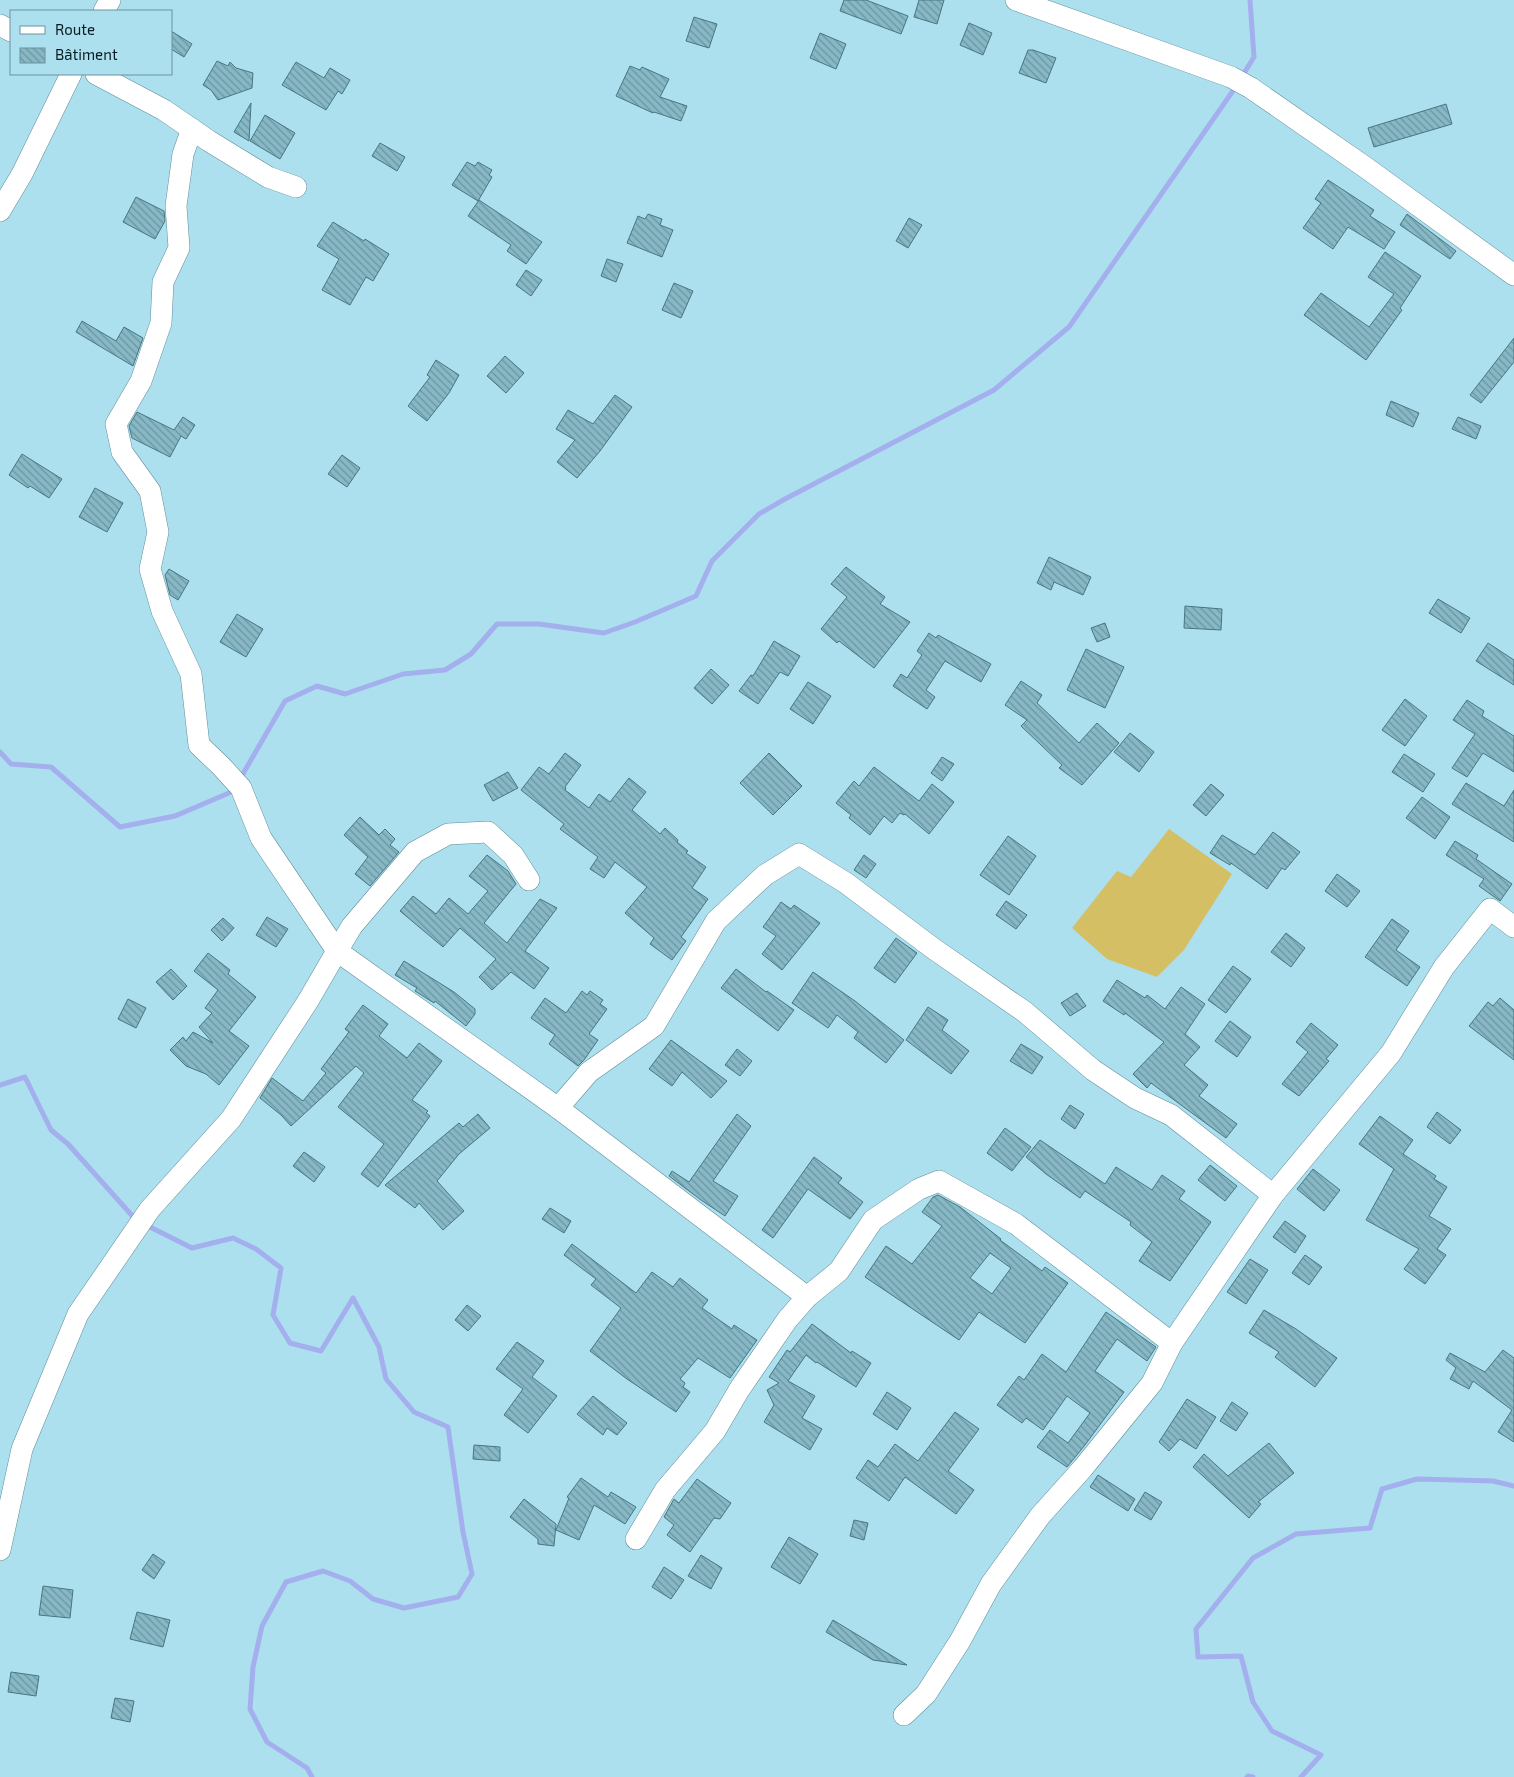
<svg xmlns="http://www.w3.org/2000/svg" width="1514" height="1777" font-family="'Exo 2',sans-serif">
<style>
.pitch{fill:#d4bf64}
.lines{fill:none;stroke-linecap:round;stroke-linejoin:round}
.stream{stroke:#a4afee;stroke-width:5}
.building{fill:url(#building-back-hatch);stroke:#467682;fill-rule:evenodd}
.minor-casing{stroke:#5e8d9a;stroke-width:22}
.minor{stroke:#fff;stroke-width:21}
</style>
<defs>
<pattern id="building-back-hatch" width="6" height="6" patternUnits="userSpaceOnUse" patternTransform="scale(1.25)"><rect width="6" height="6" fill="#87b8c5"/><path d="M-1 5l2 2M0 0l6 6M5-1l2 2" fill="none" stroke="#6c95a0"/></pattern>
</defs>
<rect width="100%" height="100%" fill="#ade0ee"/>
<polygon class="pitch" points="1169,829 1232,874 1184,950 1157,977 1107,959 1072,928 1117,871 1131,877"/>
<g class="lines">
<g class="stream">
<polyline points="1241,78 1254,57 1250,0"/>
<polyline points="0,752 11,764 51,767 120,827 175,816 229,793 233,788"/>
<polyline points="240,779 285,701 317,686 345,694 403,674 445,670 471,654 497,624 539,624 604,633 635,622 696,596 712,561 759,514 785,499 994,390 1069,327 1237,85"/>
<polyline points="0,1085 25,1077 51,1130 68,1144 136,1220"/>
<polyline points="146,1225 192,1248 233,1238 256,1249 281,1268 273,1315 290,1343 321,1351 353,1298 379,1347 386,1379 414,1412 448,1427 463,1532 472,1574 458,1597 404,1608 373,1599 350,1581 323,1571 286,1582 262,1626 253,1667 250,1709 267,1742 307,1768 312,1777"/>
<polyline points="1247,1777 1248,1776 1253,1777"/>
<polyline points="1301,1777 1321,1755 1272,1731 1253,1702 1241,1656 1198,1657 1196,1629 1253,1558 1296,1534 1370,1528 1382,1489 1417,1479 1493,1481 1514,1486"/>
</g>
</g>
<g class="building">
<polygon points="844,0 866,0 908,16 901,34 840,11"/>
<polygon points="919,0 944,0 937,24 914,17"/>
<polygon points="694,17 717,24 709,48 686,41"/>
<polygon points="969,23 992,33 983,55 960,45"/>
<polygon points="171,31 192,44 184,57 171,49"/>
<polygon points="820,33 846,44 836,69 810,58"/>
<polygon points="1028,50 1033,50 1056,58 1046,83 1019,73"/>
<polygon points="217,61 228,66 230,62 236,68 253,73 252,88 218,100 211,90 203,85"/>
<polygon points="296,62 324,78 330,68 350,80 342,94 338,91 326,110 282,85"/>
<polygon points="630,66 640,70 642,67 669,79 660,97 687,106 681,121 654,112 653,113 616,96"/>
<polygon points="251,103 249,141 234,132"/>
<polygon points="1446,104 1452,124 1374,147 1368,128"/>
<polygon points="265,115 295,133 280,159 250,141"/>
<polygon points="380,143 405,157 397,171 372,156"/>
<polygon points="467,162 475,166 478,162 492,170 489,175 492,177 478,201 452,185"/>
<polygon points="1328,180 1374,210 1370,216 1395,232 1384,249 1348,227 1333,249 1303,228 1321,203 1315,199"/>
<polygon points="136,197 164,211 165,221 155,239 123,222"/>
<polygon points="479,200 542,242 526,264 507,251 511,245 468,216"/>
<polygon points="648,214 662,219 660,225 673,230 662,257 627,243 638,216 645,219"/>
<polygon points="1407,214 1456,251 1450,259 1400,225"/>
<polygon points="909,218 922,225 908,248 896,241"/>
<polygon points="333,222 364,241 365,239 389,254 373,281 366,277 350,305 322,290 339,259 317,246"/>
<polygon points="1385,252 1421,276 1400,308 1402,310 1366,360 1304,315 1321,293 1369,327 1394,294 1368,277"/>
<polygon points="607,259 623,264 616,282 601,276"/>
<polygon points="526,270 542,280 531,296 516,285"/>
<polygon points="674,283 693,291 681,318 662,310"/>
<polygon points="82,321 116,341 124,327 143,338 133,366 76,332"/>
<polygon points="1514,338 1514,362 1481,403 1470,395"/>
<polygon points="505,356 524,373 506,393 487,376"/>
<polygon points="436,360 459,375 449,393 427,421 408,406 430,377 427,375"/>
<polygon points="615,395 632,407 600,451 577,478 557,462 575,440 556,429 568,410 593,424"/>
<polygon points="1391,401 1419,413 1413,427 1386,415"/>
<polygon points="137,412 174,430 183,417 195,425 186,439 181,436 170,457 132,438 129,426"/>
<polygon points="1458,417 1481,426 1476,439 1452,429"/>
<polygon points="22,454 62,479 49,498 30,486 28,488 9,475"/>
<polygon points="342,455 360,468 347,487 328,474"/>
<polygon points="95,488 123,503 107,532 79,517"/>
<polygon points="1049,557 1091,577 1083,595 1054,582 1051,590 1037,583"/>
<polygon points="846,567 885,597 880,604 910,622 874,668 839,641 837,643 821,629 847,597 831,584"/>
<polygon points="169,569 189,581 178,600 170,595 165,575"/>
<polygon points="1438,599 1470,618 1461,633 1429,613"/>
<polygon points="1185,606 1222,609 1221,630 1184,628"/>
<polygon points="237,614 263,629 246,657 220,642"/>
<polygon points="1105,623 1110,637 1097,642 1091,628"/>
<polygon points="929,633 936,638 938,635 991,664 981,682 945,661 926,690 935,697 927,709 893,686 901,674 907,678 922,655 917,651"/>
<polygon points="774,641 800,656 788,676 780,672 758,704 739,691 751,675 753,676"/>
<polygon points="1488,643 1514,660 1514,685 1476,661"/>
<polygon points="1086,649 1124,667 1105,708 1067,690"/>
<polygon points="711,669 729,685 712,704 694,688"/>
<polygon points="1021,681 1042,695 1037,703 1079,743 1097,723 1119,743 1082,785 1059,768 1062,765 1021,726 1027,720 1005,705"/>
<polygon points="808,682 831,696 813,724 790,709"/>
<polygon points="1405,699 1427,716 1405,746 1382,730"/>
<polygon points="1467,700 1484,711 1482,716 1514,736 1514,772 1483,753 1467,777 1452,768 1475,734 1453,720"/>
<polygon points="1130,733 1154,752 1139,772 1114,752"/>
<polygon points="565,753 581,765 565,787 566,788 565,790 589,808 599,794 610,802 629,778 646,792 632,810 660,834 665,828 678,840 677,842 688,851 686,853 706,867 692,888 708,899 681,937 686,941 672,960 650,944 654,938 625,913 647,887 615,862 604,878 590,869 598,857 560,829 564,824 521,790 539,767 549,774"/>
<polygon points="769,753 802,786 773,815 740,783"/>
<polygon points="1404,754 1435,774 1423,792 1392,772"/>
<polygon points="942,757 954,764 942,781 931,773"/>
<polygon points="874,767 919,801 932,784 954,802 929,834 905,814 904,815 900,813 892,823 884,816 870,835 849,818 851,815 836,803 854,781 859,786"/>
<polygon points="508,772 518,788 493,801 484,785"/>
<polygon points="1466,783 1504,806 1514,790 1514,842 1452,804"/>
<polygon points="1211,784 1224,795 1206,816 1193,805"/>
<polygon points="1422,797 1450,817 1435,839 1406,818"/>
<polygon points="360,817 379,835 385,829 395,839 390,845 399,852 370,886 355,874 368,857 344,835"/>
<polygon points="1273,832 1300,852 1285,870 1282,868 1267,889 1231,863 1230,865 1210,853 1222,835 1255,855"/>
<polygon points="1008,836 1036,856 1009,895 980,875"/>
<polygon points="1455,841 1478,855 1476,859 1512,884 1500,901 1479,886 1484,879 1446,855"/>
<polygon points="487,855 508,871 516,884 484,923 507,943 540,899 557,908 525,951 549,968 534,989 511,972 492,990 479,977 496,959 460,928 443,947 400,911 413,896 436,914 449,898 468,914 488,891 469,876"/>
<polygon points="864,855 876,864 866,878 854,870"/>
<polygon points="1337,874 1360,891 1347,907 1325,891"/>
<polygon points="1006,901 1027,915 1016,929 996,915"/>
<polygon points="781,902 791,909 794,905 820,923 782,970 762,954 776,936 763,927"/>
<polygon points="267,917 288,929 276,947 256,935"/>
<polygon points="223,918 234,928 222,941 211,930"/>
<polygon points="1392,919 1409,931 1396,950 1420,967 1407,986 1365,957"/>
<polygon points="1286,933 1305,948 1291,967 1271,952"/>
<polygon points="896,938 917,953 895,983 874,968"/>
<polygon points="208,953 230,970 228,974 256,997 229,1031 249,1046 219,1085 206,1074 186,1066 170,1050 183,1037 186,1041 193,1032 213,1043 199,1027 212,1013 205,1008 218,990 194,971"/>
<polygon points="404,961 454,992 475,1009 475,1014 466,1026 435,1001 434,1003 415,991 417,988 395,975"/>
<polygon points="1233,966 1251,979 1226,1013 1208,1000"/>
<polygon points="171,969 187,986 173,1000 156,982"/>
<polygon points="736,969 766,992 767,991 794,1010 778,1031 721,988"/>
<polygon points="813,972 855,1001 904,1040 886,1063 854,1038 858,1032 837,1015 828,1028 792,1003"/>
<polygon points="1117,980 1145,998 1147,995 1165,1009 1181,987 1205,1004 1185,1034 1200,1047 1184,1065 1208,1085 1199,1096 1237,1124 1226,1138 1151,1083 1147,1088 1133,1074 1164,1042 1125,1013 1124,1015 1103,1001"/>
<polygon points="582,991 587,995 590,991 603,1000 600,1004 607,1009 589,1034 598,1040 584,1060 578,1066 549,1044 555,1035 531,1018 545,998 566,1013"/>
<polygon points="1077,993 1086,1006 1070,1016 1061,1003"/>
<polygon points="1500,998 1514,1010 1514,1060 1469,1026 1488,1002 1493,1006"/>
<polygon points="128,999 146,1008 136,1028 118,1019"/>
<polygon points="363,1005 388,1024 379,1036 407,1058 419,1043 442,1061 412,1100 428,1111 426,1113 430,1116 378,1187 361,1174 384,1144 338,1107 364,1073 356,1066 291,1126 281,1115 260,1098 272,1078 303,1101 326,1073 321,1069 349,1032 345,1029"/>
<polygon points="928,1007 948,1020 942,1030 969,1051 951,1074 906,1040"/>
<polygon points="1230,1021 1251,1037 1237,1057 1215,1041"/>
<polygon points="1311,1023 1338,1045 1326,1059 1329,1061 1299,1096 1282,1084 1308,1052 1296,1042"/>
<polygon points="671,1040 727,1081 711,1098 682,1072 672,1086 649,1069"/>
<polygon points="1021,1044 1043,1057 1032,1074 1010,1061"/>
<polygon points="737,1049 752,1061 740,1076 725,1065"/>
<polygon points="1070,1105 1084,1114 1075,1129 1061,1119"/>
<polygon points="1437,1112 1461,1130 1450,1144 1427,1127"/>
<polygon points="478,1114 490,1128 459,1154 437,1181 464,1211 443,1230 419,1203 415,1208 385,1185 459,1123 463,1127"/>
<polygon points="737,1114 751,1126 713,1181 738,1196 725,1216 701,1200 669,1176 672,1171 689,1182"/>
<polygon points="1380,1116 1413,1140 1403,1154 1436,1176 1434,1179 1447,1187 1429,1216 1451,1229 1437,1249 1446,1255 1425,1284 1404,1269 1419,1249 1366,1220 1394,1169 1359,1144"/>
<polygon points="1005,1128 1031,1147 1012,1171 987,1153"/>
<polygon points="1040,1140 1105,1184 1116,1167 1152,1190 1162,1175 1185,1191 1179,1199 1211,1222 1170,1281 1139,1261 1152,1242 1130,1225 1131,1222 1085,1191 1080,1198 1046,1174 1026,1157"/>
<polygon points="304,1152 325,1167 314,1182 293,1166"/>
<polygon points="814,1157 842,1178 838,1183 863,1202 850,1219 808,1189 773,1238 762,1230"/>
<polygon points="1210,1165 1237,1186 1225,1201 1198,1180"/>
<polygon points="1313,1169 1340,1190 1324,1211 1297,1189"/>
<path d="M938 1195 960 1207 1001 1239 1000 1240 1042 1271 1045 1267 1068 1283 1025 1343 979 1312 959 1340 865 1277 886 1246 912 1264 942 1226 922 1212 933 1197ZM990 1253 1011 1268 992 1294 970 1278Z"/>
<polygon points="550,1208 571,1221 564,1233 542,1219"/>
<polygon points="1285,1221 1306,1236 1295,1253 1273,1237"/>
<polygon points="572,1244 636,1293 652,1272 673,1287 680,1278 708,1300 702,1308 732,1329 734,1325 757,1340 730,1378 698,1358 680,1379 685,1383 683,1387 690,1392 676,1412 627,1379 590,1351 621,1308 591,1285 596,1279 564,1255"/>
<polygon points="1305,1255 1322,1267 1309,1285 1292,1273"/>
<polygon points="1250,1259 1268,1270 1246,1304 1227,1292"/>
<polygon points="467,1305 481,1316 468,1331 455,1320"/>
<polygon points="1264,1310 1296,1329 1337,1358 1315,1387 1275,1357 1279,1352 1249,1333"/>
<polygon points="1106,1312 1156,1347 1147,1361 1117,1339 1095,1371 1124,1392 1085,1445 1067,1467 1037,1447 1050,1430 1068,1443 1090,1413 1067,1396 1043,1430 1026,1418 1022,1423 997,1405 1019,1376 1024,1380 1042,1354 1066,1372"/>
<polygon points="812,1324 851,1353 852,1351 871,1363 856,1387 817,1362 816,1363 806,1355 788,1381 815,1396 802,1418 822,1429 810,1450 764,1422 774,1405 767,1390 779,1383 769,1377 787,1350 790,1352"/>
<polygon points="517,1342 544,1361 532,1377 557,1396 528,1433 504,1415 523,1389 496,1369"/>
<polygon points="1503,1350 1514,1358 1514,1442 1498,1432 1512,1410 1473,1381 1469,1389 1450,1379 1456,1368 1446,1360 1450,1353 1485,1372"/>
<polygon points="887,1392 911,1408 897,1430 873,1414"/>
<polygon points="593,1396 627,1423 617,1435 607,1428 603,1435 577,1414"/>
<polygon points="1187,1399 1216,1417 1196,1449 1180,1439 1169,1451 1159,1442"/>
<polygon points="1232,1402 1248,1413 1236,1431 1220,1421"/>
<polygon points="955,1412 979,1429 948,1471 974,1490 956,1514 905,1477 889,1501 856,1478 868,1460 878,1467 895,1444 918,1461"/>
<polygon points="1269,1443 1294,1473 1258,1502 1261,1504 1249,1518 1193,1467 1204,1454 1228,1476"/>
<polygon points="474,1445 500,1447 500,1461 473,1459"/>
<polygon points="1098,1475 1135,1499 1128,1511 1090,1487"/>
<polygon points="581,1478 608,1497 611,1492 636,1507 625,1524 594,1505 579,1540 556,1530 569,1498 567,1497"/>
<polygon points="697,1479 731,1503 720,1519 714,1518 690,1552 667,1535 674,1525 664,1517 674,1499 679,1503"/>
<polygon points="1145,1492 1162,1502 1151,1520 1134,1510"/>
<polygon points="524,1499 556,1524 554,1546 538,1544 538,1539 510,1517"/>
<polygon points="854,1520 868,1523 864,1540 850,1536"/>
<polygon points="789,1537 818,1554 800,1584 771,1567"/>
<polygon points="153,1554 165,1562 154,1579 142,1570"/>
<polygon points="701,1555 722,1568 711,1589 688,1576"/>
<polygon points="664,1567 684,1580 671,1599 652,1587"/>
<polygon points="43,1586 73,1590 70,1618 39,1615"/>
<polygon points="137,1612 170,1620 163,1647 130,1639"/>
<polygon points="833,1620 907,1665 873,1660 826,1632"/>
<polygon points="11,1672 39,1676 36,1696 8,1692"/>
<polygon points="115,1698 134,1701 130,1722 111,1718"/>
</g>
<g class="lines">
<defs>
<g id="minor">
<polyline points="1016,0 1231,77 1251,88 1365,167 1514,275"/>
<polyline points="104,11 110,0"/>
<polyline points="0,25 11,31"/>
<polyline points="96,74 164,110 209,141 268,177 296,187"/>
<polyline points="192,129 183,154 176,206 179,248 163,282 161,323 141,381 116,424 122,452 150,491 158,532 150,569 162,611 191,674 199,745 221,766 241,788 261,838 337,951 352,926 415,852 448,834 488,832 513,855 529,880"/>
<polyline points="0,211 22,174 71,74"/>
<polyline points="558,1108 589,1072 654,1026 716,921 765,875 799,854 846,883 934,949 1025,1012 1093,1070 1135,1098 1171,1115 1273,1195"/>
<polyline points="636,1539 665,1490 715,1431 739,1390 787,1320 807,1297 839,1271 873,1220 919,1189 939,1181 1016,1224 1172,1343"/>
<polyline points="0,1550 22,1449 78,1314 150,1209 231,1119 308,1001 337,951 558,1108 807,1297"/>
<polyline points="904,1715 926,1694 960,1641 991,1584 1040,1516 1083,1468 1152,1383 1172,1343 1273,1195 1391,1053 1444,967 1490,909 1514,927"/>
</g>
</defs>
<use href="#minor" class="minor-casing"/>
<use href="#minor" class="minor"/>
</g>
<rect x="10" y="10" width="162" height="65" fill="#ade0ee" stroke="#6b929c"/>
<rect x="20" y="26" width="25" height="8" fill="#ffffff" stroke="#6b929c"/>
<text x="55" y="35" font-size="15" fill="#081c21">Route</text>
<rect x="20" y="48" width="25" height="15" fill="url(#building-back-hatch)" stroke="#6b929c"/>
<text x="55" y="60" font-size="15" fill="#081c21">Bâtiment</text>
</svg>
